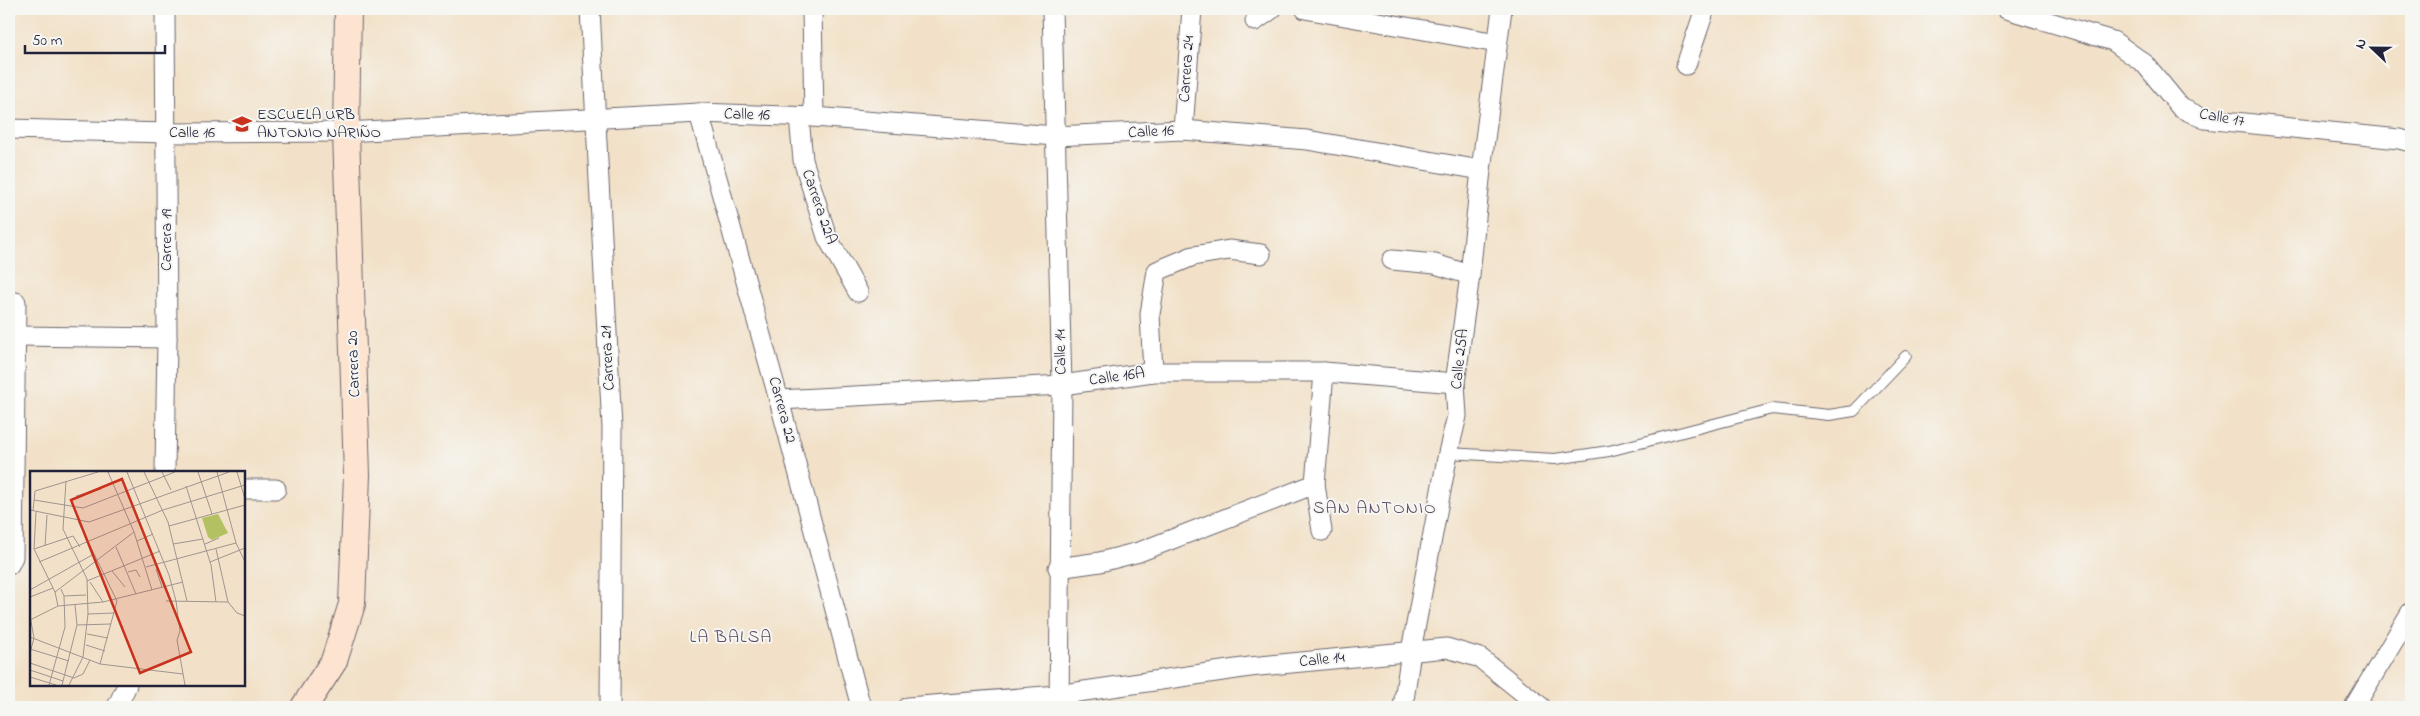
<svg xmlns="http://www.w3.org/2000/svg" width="2420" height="716" font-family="'Indie Flower',sans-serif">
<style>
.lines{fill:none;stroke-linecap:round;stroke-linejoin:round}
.lane-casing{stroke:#6b656c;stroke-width:12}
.street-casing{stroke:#6b656c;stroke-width:21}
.secondary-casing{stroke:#6b656c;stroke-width:28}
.lane{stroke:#fff;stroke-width:10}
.street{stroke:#fff;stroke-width:19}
.secondary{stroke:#fde4d1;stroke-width:26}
.labels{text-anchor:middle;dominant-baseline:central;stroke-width:4;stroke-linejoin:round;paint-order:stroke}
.street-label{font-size:16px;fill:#22223b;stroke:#f6f6f2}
.poi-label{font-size:16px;fill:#22223b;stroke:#f6f6f2;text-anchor:start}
.neighbourhood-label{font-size:18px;letter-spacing:1px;fill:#614d65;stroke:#f6f6f2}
.inset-road{fill:none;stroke:#9f9590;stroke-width:1}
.view{fill:#c8321e;fill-opacity:0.15;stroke:#c8321e;stroke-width:2.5}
.inset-edge{fill:none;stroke:#22223b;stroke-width:2.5}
</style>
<rect width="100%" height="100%" fill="#f6f6f2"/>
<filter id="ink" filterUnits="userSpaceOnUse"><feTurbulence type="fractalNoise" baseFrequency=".02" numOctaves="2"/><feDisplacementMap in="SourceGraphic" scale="10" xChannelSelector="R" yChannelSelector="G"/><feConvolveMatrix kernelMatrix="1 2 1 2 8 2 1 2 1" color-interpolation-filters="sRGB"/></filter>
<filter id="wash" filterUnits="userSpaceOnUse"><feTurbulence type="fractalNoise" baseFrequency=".0096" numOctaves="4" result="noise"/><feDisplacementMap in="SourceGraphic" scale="20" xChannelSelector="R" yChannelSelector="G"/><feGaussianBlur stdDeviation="1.12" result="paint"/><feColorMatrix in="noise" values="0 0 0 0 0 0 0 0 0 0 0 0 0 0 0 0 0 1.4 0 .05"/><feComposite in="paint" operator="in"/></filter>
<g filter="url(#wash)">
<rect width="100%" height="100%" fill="#f2e1c8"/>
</g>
<g filter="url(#ink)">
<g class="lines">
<defs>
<polyline id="lane" points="1448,453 1555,459 1609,451 1772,409 1829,415 1854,411 1906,356"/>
<g id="street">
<polyline points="165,9 167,338 165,472"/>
<polyline points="590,9 612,428 610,707"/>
<polyline points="812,9 814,117"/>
<polyline points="1052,9 1062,385 1059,707"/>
<polyline points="1305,9 1497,43"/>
<polyline points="2006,9 2113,41 2145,64 2181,108 2205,119 2399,139 2411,142"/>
<polyline points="1255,21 1272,9"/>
<polyline points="1686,65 1705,9"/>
<polyline points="699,113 779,400 861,707"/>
<polyline points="799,117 803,160 827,237 858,292"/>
<polyline points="9,129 167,133 346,132 699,113 814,117 1055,136 1183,130 1307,140 1481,170"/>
<polyline points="1183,130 1192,9"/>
<polyline points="1392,260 1435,264 1470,275"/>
<polyline points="17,336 167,338"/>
<polyline points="1153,372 1150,314 1157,271 1193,256 1229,250 1261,254"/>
<polyline points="779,400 1062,385 1153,372 1324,372 1455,383"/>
<polyline points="244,489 276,489"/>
<polyline points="1322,531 1315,484 1324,372"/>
<polyline points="9,565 13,557 16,302"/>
<polyline points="1058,568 1100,562 1139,552 1315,484"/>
<polyline points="117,707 127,685"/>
<polyline points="908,707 1057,695 1250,667 1447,648 1480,658 1541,707"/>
<polyline points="1403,707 1411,651 1448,453 1457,416 1455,383 1470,275 1481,170 1502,9"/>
<polyline points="2354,707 2411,612"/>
</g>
<polyline id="secondary" points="304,707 334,661 352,604 357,475 346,132 348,9"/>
</defs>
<use href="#lane" class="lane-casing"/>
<use href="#street" class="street-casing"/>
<use href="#secondary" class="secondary-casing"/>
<use href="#lane" class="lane"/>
<use href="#street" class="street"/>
<use href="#secondary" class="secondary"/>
</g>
</g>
<defs>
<symbol id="school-bare" viewBox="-9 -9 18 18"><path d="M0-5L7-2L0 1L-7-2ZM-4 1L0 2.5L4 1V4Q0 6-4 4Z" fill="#c8321e" stroke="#f6f6f2" stroke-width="2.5" paint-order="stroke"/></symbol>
</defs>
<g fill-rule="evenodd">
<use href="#school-bare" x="228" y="110" width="28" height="28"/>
</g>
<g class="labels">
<g class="street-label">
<text transform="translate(1187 69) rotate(-86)">Carrera 24</text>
<text transform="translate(747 115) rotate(2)">Calle 16</text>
<text transform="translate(2222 118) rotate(10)">Calle 17</text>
<text transform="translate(1151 132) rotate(-3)">Calle 16</text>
<text x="192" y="133">Calle 16</text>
<text transform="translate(819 207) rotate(71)">Carrera 22A</text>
<text transform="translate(167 240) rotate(-90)">Carrera 19</text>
<text transform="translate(1061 352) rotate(-91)">Calle 14</text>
<text transform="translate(608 358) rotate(-93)">Carrera 21</text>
<text transform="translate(1460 359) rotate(-84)">Calle 25A</text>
<text transform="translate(354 364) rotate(-92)">Carrera 20</text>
<text transform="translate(1117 377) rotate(-8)">Calle 16A</text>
<text transform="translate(782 410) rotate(75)">Carrera 22</text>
<text transform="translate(1322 660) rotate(-6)">Calle 14</text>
</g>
<g class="poi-label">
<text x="257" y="115">ESCUELA URB<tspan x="257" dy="18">ANTONIO NARIÑO</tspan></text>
</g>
<g class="neighbourhood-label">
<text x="1375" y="509">SAN ANTONIO</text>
<text x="731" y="638">LA BALSA</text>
</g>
</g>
<g transform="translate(30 471)">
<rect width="215" height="215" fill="#f2e1c8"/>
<path d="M188 43 198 62 182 69 178 66 172 47Z" fill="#b3c163"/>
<path class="inset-road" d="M78 1 104 61 122 119M97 1 139 104 146 130 150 160 147 169 155 214M114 1 138 51 157 130M132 1 141 19M168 1 182 43M187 1 206 72 215 91M207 1 215 28M36 10 33 58 57 108 58 143 53 186 39 214M156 15 181 94 186 131M46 25 71 18M4 29 53 37 145 1M0 39 59 51 199 1M3 40 5 20 68 1M6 41 4 78 25 121 28 135M48 50 87 130 70 193M139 55 215 34M107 70 123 63M143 73 173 68M175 73 189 67M15 75 17 44M86 76 106 123M4 78 43 65 50 76M186 78 198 131M9 91 133 39 215 14M180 91 215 77M116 96 206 72M126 98 132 116M82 100 95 116M98 101 106 99 110 106M57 110 130 80M60 111 73 131M0 119 62 84M25 121 104 61M34 125 56 124M0 126 23 117M136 130 198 131 207 142 215 145M58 143 84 142M0 145 4 167 0 182M0 149 28 135 73 131 153 111M47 154 81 153M57 163 78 167M0 166 70 193 153 203M56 174 75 180M0 178 39 190M0 192 44 207 53 203 60 189M0 199 33 210M0 206 26 214M19 214 35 156 34 125 31 118M32 214 47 154 45 134"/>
<path class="view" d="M92 8 161 181 110 202 41 29Z"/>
<rect width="215" height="215" class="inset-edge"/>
</g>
<rect width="2420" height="716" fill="none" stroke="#f6f6f2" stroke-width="30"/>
<g transform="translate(2372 48) rotate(292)" stroke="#f6f6f2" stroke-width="4" paint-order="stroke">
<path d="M0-4L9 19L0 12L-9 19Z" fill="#22223b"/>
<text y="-8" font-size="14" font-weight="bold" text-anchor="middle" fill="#22223b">N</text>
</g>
<path d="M25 45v8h140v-8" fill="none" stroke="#22223b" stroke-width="2.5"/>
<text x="32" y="45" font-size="15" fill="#22223b" stroke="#f6f6f2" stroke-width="4" paint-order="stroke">50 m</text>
</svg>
